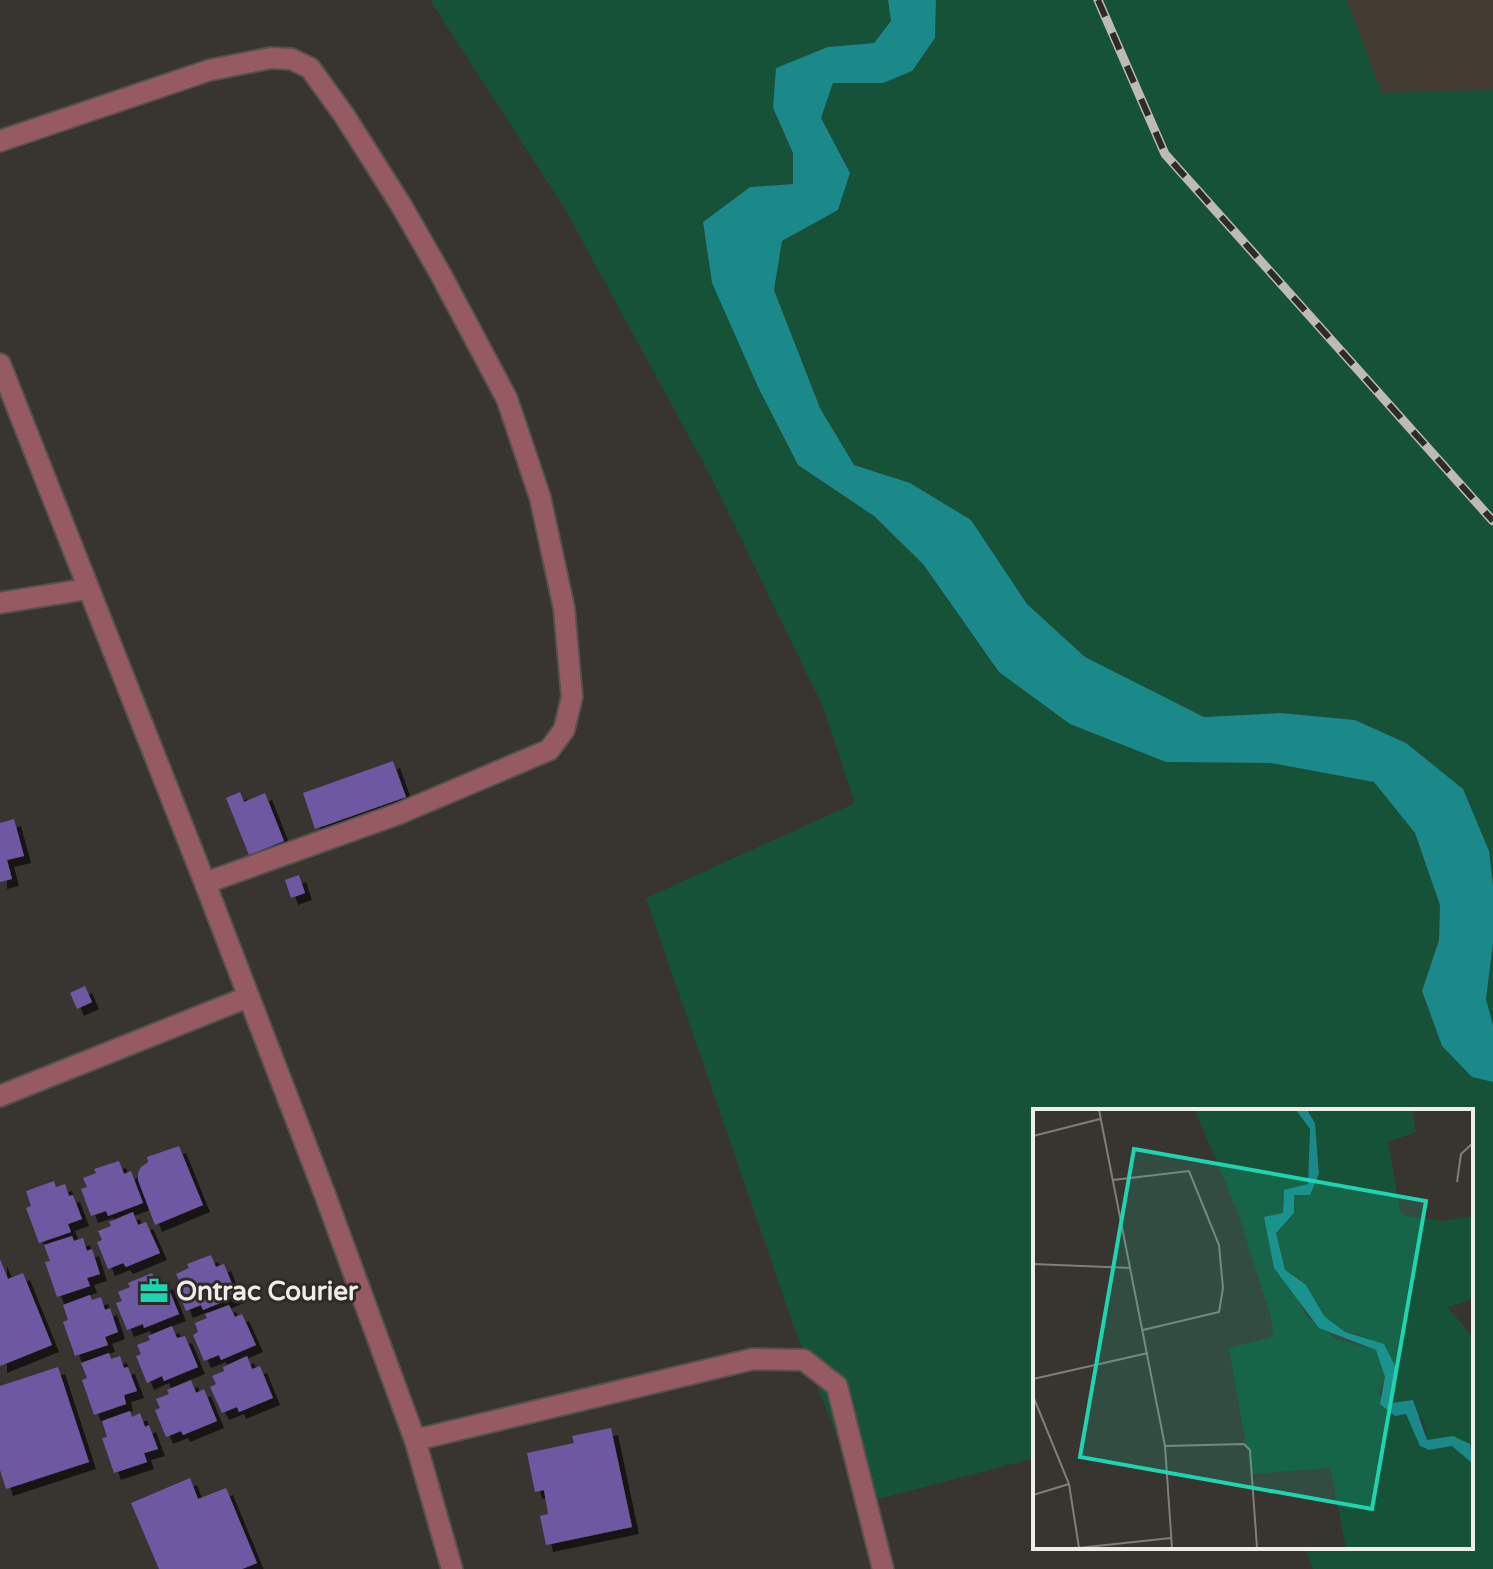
<svg xmlns="http://www.w3.org/2000/svg" width="1493" height="1569" font-family="'Varela Round',sans-serif">
<style>
.built{fill:#443b33}
.green{fill:#165238}
.water{fill:#1b8889}
.building{fill:#6e59a2;filter:url(#shadow)}
.lines{fill:none;stroke-linecap:round;stroke-linejoin:round}
.minor-casing{stroke:#55514e;stroke-width:24}
.minor{stroke:#965b62;stroke-width:20}
.rail-casing{stroke:#bdbab7;stroke-width:9}
.rail{stroke:#2e2a26;stroke-width:6;stroke-dasharray:18;stroke-linecap:butt}
.labels{text-anchor:middle;dominant-baseline:central;stroke-width:6;stroke-linejoin:round;paint-order:stroke}
.poi-label{font-size:26px;font-weight:bold;fill:#efecea;stroke:#2e2a26;text-anchor:start}
.inset-road{fill:none;stroke:#817e7a;stroke-width:2}
.view{fill:#1ed5b0;fill-opacity:0.15;stroke:#1ed5b0;stroke-width:4}
.inset-edge{fill:none;stroke:#efecea;stroke-width:4}
</style>
<defs>
<filter id="shadow"><feDropShadow dx="7" dy="7" stdDeviation="0" flood-color="#0009"/></filter>
</defs>
<rect width="100%" height="100%" fill="#383430"/>
<polygon class="built" points="1347,0 1493,0 1493,90 1382,93"/>
<g class="green">
<polygon points="430,0 888,0 891,21 874,43 828,47 773,108 793,153 793,184 750,187 703,222 712,283 758,387 798,465 874,516 923,564 999,672 1166,762 1271,763 1374,781 1415,833 1441,905 1439,940 1422,992 1442,1046 1472,1077 1493,1082 1493,1569 1313,1569 1305,1547 1471,1547 1471,1111 1035,1111 1035,1458 863,1503 794,1327 646,898 855,803 824,709 711,477 565,209"/>
<polygon points="936,0 1347,0 1382,93 1493,90 1493,886 1489,851 1406,743 1355,720 1281,713 1204,717 1085,657 1027,604 971,520 910,483 854,465 820,408 774,290 782,241 838,210 850,173 821,118 833,83 883,83 935,38"/>
<polygon points="1493,943 1493,1025 1486,999"/>
</g>
<polygon class="water" points="888,0 936,0 935,38 912,71 883,83 833,83 821,118 850,173 838,210 782,241 774,290 820,408 854,465 910,483 971,520 1027,604 1085,657 1204,717 1281,713 1355,720 1406,743 1463,789 1489,851 1493,886 1493,943 1486,999 1493,1025 1493,1082 1472,1077 1442,1046 1422,991 1439,940 1440,905 1415,833 1374,782 1271,763 1166,762 1070,724 999,672 923,564 874,516 798,465 758,387 712,283 703,222 750,187 793,184 793,153 773,108 776,68 828,47 874,43 891,21"/>
<g class="building">
<polygon points="393,761 406,797 315,829 303,793"/>
<polygon points="240,792 244,802 265,793 284,841 249,855 226,798"/>
<polygon points="14,819 24,856 7,860 12,879 0,882 0,823"/>
<polygon points="299,875 305,893 291,898 285,880"/>
<polygon points="85,986 92,1002 77,1009 70,993"/>
<polygon points="179,1146 203,1205 155,1225 138,1180 138,1173 141,1167 148,1162 147,1157"/>
<polygon points="119,1161 124,1174 131,1171 143,1203 108,1216 106,1211 91,1216 81,1189 87,1187 83,1178 96,1173 94,1169"/>
<polygon points="54,1181 56,1187 65,1184 69,1196 73,1195 82,1219 68,1224 71,1232 39,1243 26,1208 31,1206 26,1191"/>
<polygon points="133,1212 138,1225 146,1222 160,1253 126,1267 123,1263 108,1269 97,1242 102,1240 98,1231 111,1226 109,1222"/>
<polygon points="72,1236 74,1241 83,1238 87,1251 92,1249 100,1274 87,1278 90,1286 57,1297 45,1262 50,1261 44,1245"/>
<polygon points="211,1255 216,1267 224,1264 237,1296 203,1310 201,1305 186,1311 175,1284 180,1282 176,1274 189,1268 187,1264"/>
<polygon points="0,1259 8,1279 23,1273 52,1345 0,1366"/>
<polygon points="152,1273 158,1286 166,1282 179,1314 144,1328 143,1324 127,1330 116,1303 122,1301 118,1292 130,1287 128,1283"/>
<polygon points="90,1295 92,1300 101,1297 105,1310 110,1308 118,1332 105,1337 108,1345 75,1356 63,1322 68,1320 63,1305"/>
<polygon points="229,1305 235,1317 242,1314 256,1345 221,1360 219,1355 204,1361 193,1335 198,1332 195,1323 207,1318 205,1314"/>
<polygon points="172,1326 177,1338 185,1336 198,1367 164,1381 162,1376 147,1383 136,1356 141,1354 137,1345 150,1340 148,1336"/>
<polygon points="109,1353 111,1359 120,1356 124,1368 128,1367 137,1391 124,1395 126,1404 94,1415 82,1380 87,1378 81,1363"/>
<polygon points="247,1356 252,1369 260,1366 273,1398 239,1412 237,1407 222,1413 210,1387 216,1384 212,1376 224,1371 223,1367"/>
<polygon points="58,1367 89,1462 6,1489 0,1470 0,1386"/>
<polygon points="191,1380 196,1393 204,1389 217,1421 183,1435 181,1431 166,1437 155,1410 160,1408 156,1399 169,1394 167,1390"/>
<polygon points="130,1411 132,1417 140,1413 145,1427 149,1425 158,1449 144,1453 147,1462 114,1473 102,1438 107,1437 102,1421"/>
<polygon points="611,1428 632,1527 546,1545 540,1516 548,1514 544,1490 535,1492 527,1453 574,1443 572,1436"/>
<polygon points="190,1478 198,1499 226,1488 257,1563 242,1569 159,1569 131,1503"/>
</g>
<g class="lines">
<defs>
<g id="minor">
<polyline points="0,141 210,70 271,58 291,59 310,68 344,115 401,205 440,273 507,399 540,497 564,608 572,697 564,730 549,750 398,814 205,883"/>
<polyline points="0,364 205,883 324,1192 415,1440 452,1569"/>
<polyline points="0,603 87,589"/>
<polyline points="0,1096 248,997"/>
<polyline points="415,1440 753,1359 804,1360 837,1386 883,1569"/>
</g>
</defs>
<use href="#minor" class="minor-casing"/>
<use href="#minor" class="minor"/>
<defs>
<polyline id="rail" points="1098,0 1165,154 1493,521"/>
</defs>
<use href="#rail" class="rail-casing"/>
<use href="#rail" class="rail"/>
</g>
<defs>
<symbol id="office-bare" viewBox="-9 -9 18 18"><path d="M-6-3h4V-5.5h4V-3h4V5H-6ZM-1-4.5V-3h2v-1.5ZM-6 0V1H6V0Z" fill="#1ed5b0" stroke="#2e2a26" stroke-width="2.5" paint-order="stroke"/></symbol>
</defs>
<g fill-rule="evenodd">
<use href="#office-bare" x="134" y="1271" width="40" height="40"/>
</g>
<g class="labels">
<g class="poi-label">
<text x="176" y="1291">Ontrac Courier</text>
</g>
</g>
<g transform="translate(1033 1109)">
<rect width="440" height="440" fill="#383430"/>
<path d="M162 1H263L273 11 277 20 275 75 249 88 250 104 231 108 241 159 262 183 273 207 303 230 343 241 352 268 345 284 362 307 373 304 378 310 387 337 396 341 419 337 440 355V439H313L297 359 218 365 196 239 240 228 238 208 204 101ZM274 1H380L383 23 355 33 368 106 409 112 440 107V190L415 198 440 229V337L394 332 390 310 364 293 358 294 363 259 327 225 312 223 291 207 273 176 252 161 243 124 246 115 258 110 261 85 277 86 286 65 282 14Z" fill="#165238"/>
<path d="M263 1H274L282 14 286 65 277 86H261V104L243 124 252 161 273 176 291 207 312 223 351 235 363 259 358 294 380 291 394 331 420 327 437 335 440 355 419 337 396 341 387 337 373 305 362 307 347 295 352 268 343 241 286 219 241 159 231 108 250 104 251 81 275 75 277 20Z" fill="#1b8889"/>
<path class="inset-road" d="M66 1 132 337 139 439M0 27 67 10M80 71 156 62 186 136 190 179 186 203 110 221M424 73 428 45 440 34M0 155 98 159M0 270 115 244M0 287 36 375 46 439M132 337 211 335 217 341 224 439M0 386 36 375M45 439 138 429"/>
<path class="view" d="M101 40 393 92 339 400 47 348Z"/>
<rect width="440" height="440" class="inset-edge"/>
</g>
</svg>
